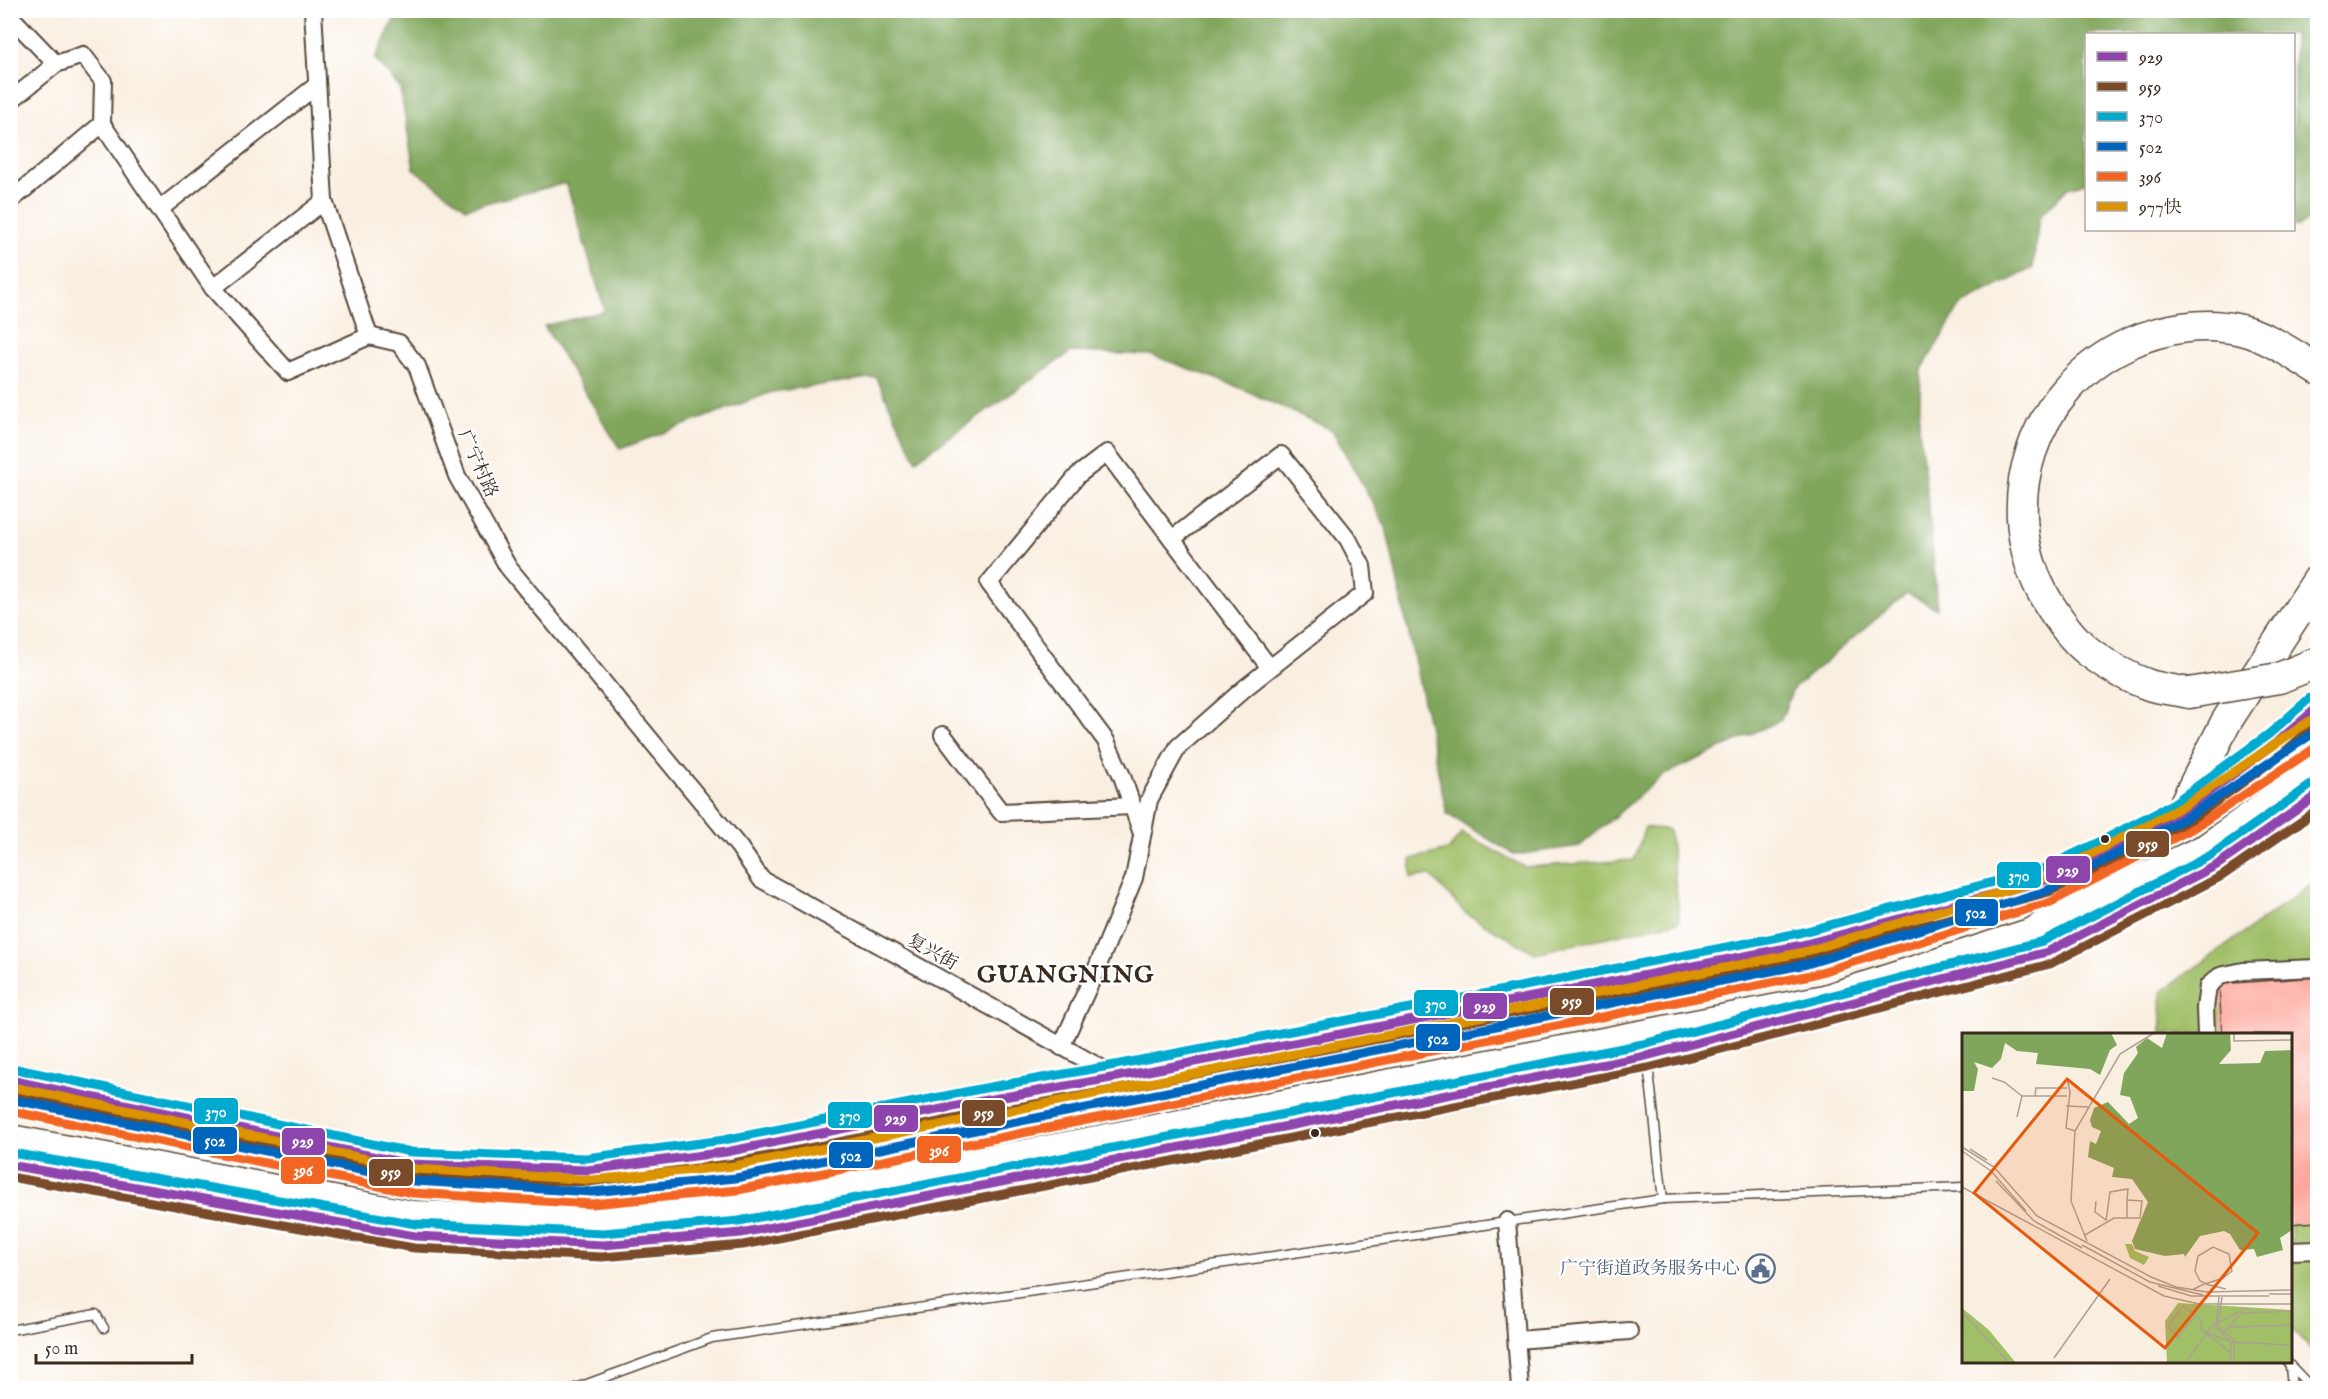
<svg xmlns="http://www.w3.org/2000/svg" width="2328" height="1399" font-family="'IM FELL English','Noto Serif SC',serif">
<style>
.green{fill:#a0bf67;stroke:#6e7442;stroke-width:1.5}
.forest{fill:#80a65c;stroke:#5e683d;stroke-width:1.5}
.building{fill:#fda79c}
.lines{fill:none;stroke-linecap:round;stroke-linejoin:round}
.lane-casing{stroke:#58483b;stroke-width:11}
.street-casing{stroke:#58483b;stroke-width:20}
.secondary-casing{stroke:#58483b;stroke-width:27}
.highway-casing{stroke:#58483b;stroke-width:33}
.lane{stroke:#fff;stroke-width:8}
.street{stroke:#fff;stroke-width:16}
.secondary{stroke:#fff;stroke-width:24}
.highway{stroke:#fff;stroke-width:30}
.highway-bridge-casing{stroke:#58483b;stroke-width:33;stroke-linecap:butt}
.highway-bridge{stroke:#fff;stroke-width:30}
.bus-1-casing{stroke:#fff;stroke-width:14}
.bus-2-casing{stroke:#fff;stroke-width:14}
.bus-3-casing{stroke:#fff;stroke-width:14}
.bus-4-casing{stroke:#fff;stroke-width:14}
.bus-5-casing{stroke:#fff;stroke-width:14}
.bus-6-casing{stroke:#fff;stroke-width:14}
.bus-1{stroke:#8e44ad;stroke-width:9}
.bus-2{stroke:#7a4b2a;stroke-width:9}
.bus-3{stroke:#00a9ce;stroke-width:9}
.bus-4{stroke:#0065bd;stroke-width:9}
.bus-5{stroke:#f26522;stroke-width:9}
.bus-6{stroke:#db9304;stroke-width:9}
.bus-dot{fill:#3b2a1e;stroke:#fff;stroke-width:2}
.labels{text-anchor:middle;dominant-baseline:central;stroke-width:4.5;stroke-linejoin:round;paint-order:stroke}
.street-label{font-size:18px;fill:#3b2a1e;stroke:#fff}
.service-label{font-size:18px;fill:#4e5e75;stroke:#fff;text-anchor:end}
.district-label{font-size:24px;font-weight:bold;letter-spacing:1.5px;fill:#3b2a1e;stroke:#fff}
.inset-road{fill:none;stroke:#ada093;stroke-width:1.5}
.view{fill:#e8590c;fill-opacity:0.15;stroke:#e8590c;stroke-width:3}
.inset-edge{fill:none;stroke:#3b2a1e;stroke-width:3}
.line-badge{stroke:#fff;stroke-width:2}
.badge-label{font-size:16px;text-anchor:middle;font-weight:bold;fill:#fff}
</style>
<rect width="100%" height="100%" fill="#fff"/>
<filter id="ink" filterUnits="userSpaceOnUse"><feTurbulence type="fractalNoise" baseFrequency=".0167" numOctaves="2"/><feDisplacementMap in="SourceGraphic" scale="12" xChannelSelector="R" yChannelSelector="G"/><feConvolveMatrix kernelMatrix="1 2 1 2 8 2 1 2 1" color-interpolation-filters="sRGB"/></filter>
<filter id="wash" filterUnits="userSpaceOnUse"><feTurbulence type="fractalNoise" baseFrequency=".008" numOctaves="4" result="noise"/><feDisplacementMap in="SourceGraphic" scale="24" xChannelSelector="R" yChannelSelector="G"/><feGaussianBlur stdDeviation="1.35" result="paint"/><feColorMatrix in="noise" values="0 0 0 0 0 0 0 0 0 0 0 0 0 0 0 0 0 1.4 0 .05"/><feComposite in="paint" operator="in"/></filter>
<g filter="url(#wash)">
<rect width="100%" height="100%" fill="#f9efe1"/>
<g class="green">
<polygon points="1645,827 1669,830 1680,921 1535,953 1465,913 1430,875 1411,878 1411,859 1448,850 1462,833 1524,867 1634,860"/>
<polygon points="2317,881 2317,1356 2291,1328 2290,1034 2162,1034 2161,992"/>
</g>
<polygon class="forest" points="399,10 2317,11 2317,214 2298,227 2294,225 2294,34 2086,34 2086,183 2068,188 2039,217 2033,268 1960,306 1921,371 1919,428 1930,518 1937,609 1907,593 1793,689 1781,720 1662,776 1580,846 1515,855 1447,814 1386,527 1332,430 1238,387 1152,355 1071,352 916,460 876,377 772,392 620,449 544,326 605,311 566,183 466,208 414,169 400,88 375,59"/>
<g id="blocks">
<polygon class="building" points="2318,977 2318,1222 2290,1224 2290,1034 2222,1034 2219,984"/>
</g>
</g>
<g filter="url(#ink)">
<use href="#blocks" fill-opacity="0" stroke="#58483b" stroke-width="1.5"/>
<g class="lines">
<defs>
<g id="lane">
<path d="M1647 1059C1654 1106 1657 1152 1663 1199"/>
<polyline points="10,1330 96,1314 104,1328"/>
<polyline points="2287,1362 2312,1388"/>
<polyline points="2290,1366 2292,1388"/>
<polyline points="576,1388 712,1338 1663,1199 1964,1187"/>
</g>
<g id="street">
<polyline points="313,10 324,201 369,336"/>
<polyline points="10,16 56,64 83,55 103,81 102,124 213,288 288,372 369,336"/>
<polyline points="10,101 56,64"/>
<polyline points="10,201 102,124"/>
<polyline points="160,209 317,85"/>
<polyline points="213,288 324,201"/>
<polyline points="369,336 399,343 417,366 457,476 508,567 739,847 761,879 1117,1077"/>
<polyline points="943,735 1001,812 1132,806"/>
<polyline points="1141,831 1122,776 1106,741 989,583 1078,475 1107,453 1172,539"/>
<polyline points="2206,1034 2205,1008 2208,986 2220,976 2243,971 2318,968"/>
<polyline points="1061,1047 1096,970 1134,878 1149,800 1178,747 1245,688 1365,593 1362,566 1348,539 1281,455 1172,539 1270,668"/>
<polyline points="1507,1221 1520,1388"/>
<polyline points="2290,1251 2318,1250"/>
<polyline points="1517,1340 1629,1331"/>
</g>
<g id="secondary">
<polyline points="2262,754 2318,707"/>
<polyline points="1886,994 2047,952 2217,865 2318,795"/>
<polyline points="10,1080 410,1164 587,1170 726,1152 987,1100 1117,1077 1802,945 1948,907"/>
<polyline points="10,1165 415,1236 603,1245 741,1233 1646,1056 1774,1023"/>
</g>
<g id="highway">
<path d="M2189 693C2176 690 2161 689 2149 685 2129 678 2106 665 2089 652 2071 638 2058 619 2046 599 1992 505 2032 387 2130 343 2163 328 2205 321 2241 330 2269 337 2294 355 2318 370"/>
<polyline points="2180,813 2226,722 2318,580"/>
<polyline points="10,1099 414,1181 592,1192 736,1178 1807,964 2046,891 2191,815 2305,740 2318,730"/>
<polyline points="10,1140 412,1216 602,1223 742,1210 1825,1000 2033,933 2051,922 2206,849 2318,770"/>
</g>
</defs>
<use href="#lane" class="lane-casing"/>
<use href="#street" class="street-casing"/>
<use href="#secondary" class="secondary-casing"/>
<use href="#highway" class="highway-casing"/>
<use href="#lane" class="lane"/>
<use href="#street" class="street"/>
<use href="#secondary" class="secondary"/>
<use href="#highway" class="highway"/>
<defs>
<polyline id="highway-bridge" points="2189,693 2279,678 2318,662"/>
</defs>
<use href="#highway-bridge" class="highway-bridge-casing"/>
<use href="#highway-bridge" class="highway-bridge"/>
<defs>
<g id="bus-1">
<polyline points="10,1080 410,1164 587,1170 726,1152 987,1100 1117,1077 1802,945 2046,880 2108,851 2180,813 2276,743 2318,707"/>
<polyline points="10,1165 415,1236 603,1245 741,1233 1646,1056 2047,952 2217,865 2318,795"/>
</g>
<g id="bus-2">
<polyline points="10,1092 409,1176 588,1182 728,1164 989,1112 1119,1089 1804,957 2049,892 2114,862 2187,823 2283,753 2318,723"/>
<polyline points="10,1177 414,1248 602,1257 743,1245 1648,1068 2050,964 2222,876 2318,810"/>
</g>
<g id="bus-3">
<polyline points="12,1068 411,1152 586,1158 724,1140 985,1088 1115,1065 1799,933 2042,869 2103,840 2174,803 2269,734 2310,698"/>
<polyline points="12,1153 416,1224 603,1233 739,1221 1643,1044 2043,941 2211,855 2311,785"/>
</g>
<polyline id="bus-4" points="10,1099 414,1181 592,1192 736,1178 1807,964 2046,891 2191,815 2318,730"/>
<polyline id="bus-5" points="10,1111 413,1193 592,1204 738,1190 1811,975 2051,902 2197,826 2318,746"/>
<polyline id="bus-6" points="12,1087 416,1169 592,1180 734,1166 1804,952 2041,880 2185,805 2311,720"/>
</defs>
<use href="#bus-1" class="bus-1-casing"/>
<use href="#bus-2" class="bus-2-casing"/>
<use href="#bus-3" class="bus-3-casing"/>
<use href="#bus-4" class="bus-4-casing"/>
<use href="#bus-5" class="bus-5-casing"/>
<use href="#bus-6" class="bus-6-casing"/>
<use href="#bus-1" class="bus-1"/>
<use href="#bus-2" class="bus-2"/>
<use href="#bus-3" class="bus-3"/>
<use href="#bus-4" class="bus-4"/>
<use href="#bus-5" class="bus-5"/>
<use href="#bus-6" class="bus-6"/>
</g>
</g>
<defs>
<symbol id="civic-ring" viewBox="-11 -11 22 22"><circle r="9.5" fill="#fff" stroke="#5c6f8a" stroke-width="1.5"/><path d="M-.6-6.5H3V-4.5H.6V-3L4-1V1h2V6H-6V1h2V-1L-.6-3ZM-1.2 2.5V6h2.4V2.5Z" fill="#5c6f8a"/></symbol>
</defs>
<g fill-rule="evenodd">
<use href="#civic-ring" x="1744" y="1252" width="33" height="33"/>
</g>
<g class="bus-dot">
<circle cx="2105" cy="839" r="5"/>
<circle cx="1315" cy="1133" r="5"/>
</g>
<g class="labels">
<g class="street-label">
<text transform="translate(477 464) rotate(66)">广宁村路</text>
<text transform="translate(932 953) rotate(29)">复兴街</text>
</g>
<g class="service-label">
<text x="1740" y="1269">广宁街道政务服务中心</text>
</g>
<g class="district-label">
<text x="1066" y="975">GUANGNING</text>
</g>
</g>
<g transform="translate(1962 1033)">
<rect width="330" height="330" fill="#f9efe1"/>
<path d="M163 211H170L173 218 187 224 182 232 168 225ZM216 270 330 277V330H205L203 288ZM0 275 27 297 54 330H0Z" fill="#a0bf67"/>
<path d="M0 0H149L155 12 148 17 138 42 128 36 74 31 76 20 55 18 43 10 39 26 30 35 12 29 16 36 12 58H0ZM205 0H268L269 17 257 31 298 30 303 18 330 17V197L318 205 321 217 295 224 292 216 278 217 268 201 262 198 238 203 223 224 222 221 203 223 173 216 170 208 186 169 170 146 150 144 152 135 126 124 128 108 134 111 139 98 130 94 128 87 132 75 146 69 167 91 176 85 168 64 158 62 162 40 176 20 174 14 185 5 200 15Z" fill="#80a65c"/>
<path class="inset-road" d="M272 0V8L330 7M30 45 42 49 60 63 55 84M105 45 108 59 104 95 113 98M60 63H105M73 63 74 55H105M104 73 126 74M0 114 32 134 75 183 189 244 214 254 245 259 330 257M8 116 25 127M0 118 29 138 64 178M34 148 72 188 120 215M0 154 202 263 237 271H330M134 168 133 179 144 187M144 188 148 159 166 156 165 167M123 202 152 185H178L180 168 165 167V185M125 208 109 168 113 98 158 21 192 0M120 212 188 249 241 262M196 253 229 263H307M230 257 240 252 261 245 270 238 267 221 251 214 236 223 233 238 238 248 247 252 264 256M307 261H330M257 264 254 294 269 309V330M260 264 256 293 272 307V330M221 273 234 282 216 304 206 293ZM0 279 47 330M234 282 238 285 240 298 269 309 330 312M268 294 330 292M245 301 269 320M259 301 280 280 330 278M92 325 148 246M223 330 251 292 285 275"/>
<path class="view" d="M105 46 296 200 203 315 12 160Z"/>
<rect width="330" height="330" class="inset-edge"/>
</g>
<g class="line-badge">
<rect x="2125" y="830" width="45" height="28" rx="6" fill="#7a4b2a"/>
<rect x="2045" y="855" width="46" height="29" rx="6" fill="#8e44ad"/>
<rect x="1996" y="861" width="46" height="28" rx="6" fill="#00a9ce"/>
<rect x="1954" y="898" width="45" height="29" rx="6" fill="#0065bd"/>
<rect x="1549" y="987" width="46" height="29" rx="6" fill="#7a4b2a"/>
<rect x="1413" y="989" width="46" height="28" rx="6" fill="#00a9ce"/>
<rect x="1462" y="992" width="46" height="28" rx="6" fill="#8e44ad"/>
<rect x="1415" y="1023" width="46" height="29" rx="6" fill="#0065bd"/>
<rect x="193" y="1097" width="46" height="28" rx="6" fill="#00a9ce"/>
<rect x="961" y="1099" width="45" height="28" rx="6" fill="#7a4b2a"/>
<rect x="827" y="1101" width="46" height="28" rx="6" fill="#00a9ce"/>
<rect x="873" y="1104" width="46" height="29" rx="6" fill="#8e44ad"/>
<rect x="192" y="1126" width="46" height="29" rx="6" fill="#0065bd"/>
<rect x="281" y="1127" width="45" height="29" rx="6" fill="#8e44ad"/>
<rect x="916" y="1135" width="46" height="29" rx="6" fill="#f26522"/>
<rect x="828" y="1141" width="46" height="28" rx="6" fill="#0065bd"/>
<rect x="280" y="1156" width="46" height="29" rx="6" fill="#f26522"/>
<rect x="368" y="1158" width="46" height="29" rx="6" fill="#7a4b2a"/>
</g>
<g class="badge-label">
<text x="2148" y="850">959</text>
<text x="2068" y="876">929</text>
<text x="2019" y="881">370</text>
<text x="1976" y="918">502</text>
<text x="1572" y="1007">959</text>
<text x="1436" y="1009">370</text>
<text x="1485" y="1012">929</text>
<text x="1438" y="1044">502</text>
<text x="216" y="1117">370</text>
<text x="984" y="1119">959</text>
<text x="850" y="1121">370</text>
<text x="896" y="1124">929</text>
<text x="215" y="1146">502</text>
<text x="303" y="1147">929</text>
<text x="939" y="1156">396</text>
<text x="851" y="1161">502</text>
<text x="303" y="1176">396</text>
<text x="391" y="1178">959</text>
</g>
<rect width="2328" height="1399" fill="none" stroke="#fff" stroke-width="36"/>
<rect x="2085" y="33" width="210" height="198" fill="#ffffff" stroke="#b1aaa5" stroke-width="1.5"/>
<rect x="2097" y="52" width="30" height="9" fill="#8e44ad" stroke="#b1aaa5" stroke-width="1.5"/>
<text x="2139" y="63" font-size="18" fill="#3b2a1e">929</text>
<rect x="2097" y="82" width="30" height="9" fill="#7a4b2a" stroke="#b1aaa5" stroke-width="1.5"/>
<text x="2139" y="93" font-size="18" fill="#3b2a1e">959</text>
<rect x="2097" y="112" width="30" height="9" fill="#00a9ce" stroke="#b1aaa5" stroke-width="1.5"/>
<text x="2139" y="123" font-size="18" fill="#3b2a1e">370</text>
<rect x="2097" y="142" width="30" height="9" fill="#0065bd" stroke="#b1aaa5" stroke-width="1.5"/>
<text x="2139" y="153" font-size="18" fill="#3b2a1e">502</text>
<rect x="2097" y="172" width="30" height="9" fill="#f26522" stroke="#b1aaa5" stroke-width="1.5"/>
<text x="2139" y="183" font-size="18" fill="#3b2a1e">396</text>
<rect x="2097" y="202" width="30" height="9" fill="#db9304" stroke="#b1aaa5" stroke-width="1.5"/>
<text x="2139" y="213" font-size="18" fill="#3b2a1e">977快</text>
<path d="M36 1354v9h156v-9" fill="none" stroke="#3b2a1e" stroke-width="3"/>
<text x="45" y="1354" font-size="18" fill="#3b2a1e" stroke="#ffffff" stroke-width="4.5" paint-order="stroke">50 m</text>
</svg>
